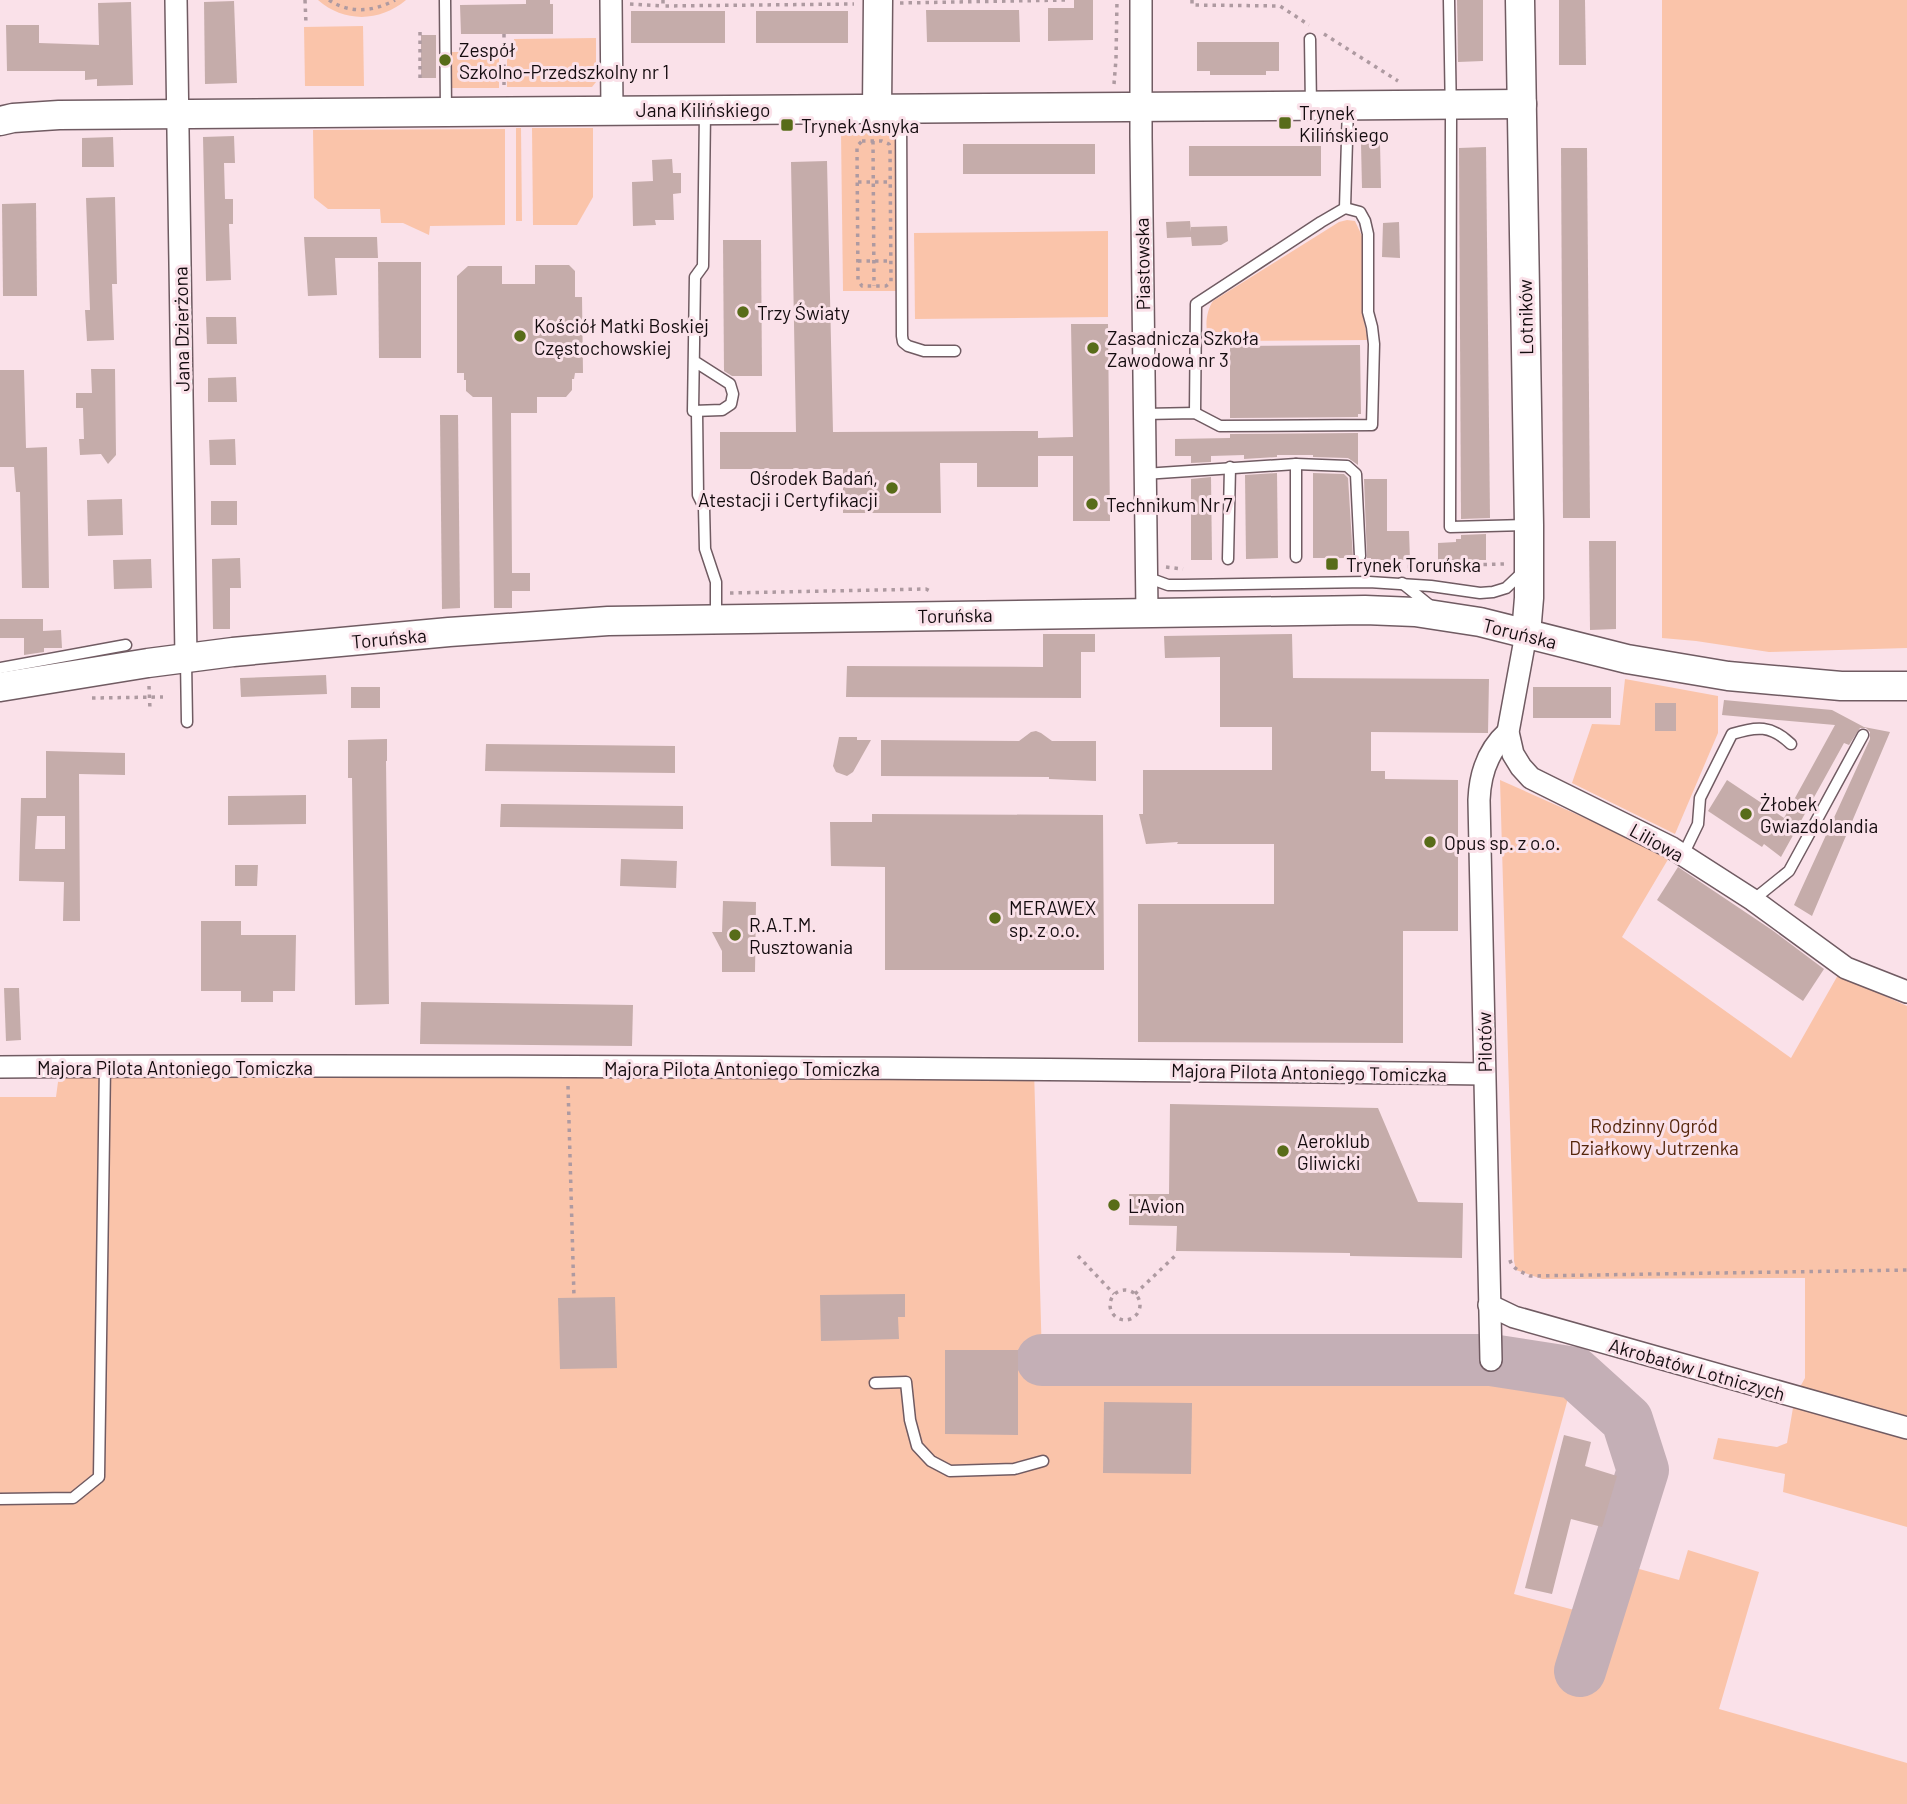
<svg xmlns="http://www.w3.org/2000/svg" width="1907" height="1804" font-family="Barlow,sans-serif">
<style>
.green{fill:#fac4aa}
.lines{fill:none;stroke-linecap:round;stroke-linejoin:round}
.taxiway{stroke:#c4afb6;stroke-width:52}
.building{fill:#c5acaa;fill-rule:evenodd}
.service-casing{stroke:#705b62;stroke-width:13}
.minor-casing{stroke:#705b62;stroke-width:24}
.tertiary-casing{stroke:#705b62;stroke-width:31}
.path{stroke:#ae9aa1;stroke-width:3.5;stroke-dasharray:3.5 5;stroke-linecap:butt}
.service{stroke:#fff;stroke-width:10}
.minor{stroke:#fff;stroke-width:21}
.tertiary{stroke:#fff;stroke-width:28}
.poi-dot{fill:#586c19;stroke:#fae1e9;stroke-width:2.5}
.labels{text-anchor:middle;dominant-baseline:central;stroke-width:6;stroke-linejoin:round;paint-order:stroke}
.poi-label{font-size:19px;fill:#140c0f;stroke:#fae1e9;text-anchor:start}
.street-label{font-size:19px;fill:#140c0f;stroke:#fae1e9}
.park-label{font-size:19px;fill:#55260b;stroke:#fae1e9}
</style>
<rect width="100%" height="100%" fill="#fae1e9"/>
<g class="green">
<path d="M318 0H406C380 22 344 23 318 0Z"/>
<polygon points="1662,0 1907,0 1907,648 1769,652 1696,641 1662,638"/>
<polygon points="363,26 364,86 305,86 304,27"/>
<polygon points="596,38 596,82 592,87 507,87 507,52 514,52 514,39"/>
<rect x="452" y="52" width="47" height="36"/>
<polygon points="516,128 521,128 522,221 516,221"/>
<polygon points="532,128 593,128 593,197 577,225 533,225"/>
<polygon points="505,129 505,225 430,226 429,235 403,223 381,223 380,209 328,209 314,198 313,130"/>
<polygon points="841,132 896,132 897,291 843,291"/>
<path d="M1347 220 1355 221 1362 236V312L1368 340 1215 341 1210 340C1204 329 1206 311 1213 301L1339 222Z"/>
<polygon points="1108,231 1108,317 915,319 914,233"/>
<polygon points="1625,679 1718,696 1718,733 1675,834 1572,783 1592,724 1620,725"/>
<polygon points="1500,780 1670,856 1622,937 1791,1058 1838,975 1907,1006 1907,1527 1783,1492 1785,1474 1713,1459 1718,1438 1777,1447 1787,1443 1795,1396 1805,1378 1805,1278 1542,1279 1516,1270 1514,1261"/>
<polygon points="60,1067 1034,1069 1042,1360 1491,1360 1575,1373 1514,1594 1597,1616 1614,1562 1679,1580 1688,1550 1759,1572 1719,1709 1907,1763 1907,1804 0,1804 0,1097 56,1097"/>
</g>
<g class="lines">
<polyline class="taxiway" points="1042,1360 1491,1360 1575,1373 1627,1420 1643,1470 1580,1671"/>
</g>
<g class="building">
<polygon points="526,0 550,0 550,4 553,4 553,34 461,34 460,5 526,4"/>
<polygon points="1074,0 1093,0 1093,40 1048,41 1048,8 1074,8"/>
<polygon points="1457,0 1483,0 1483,61 1458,62"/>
<polygon points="1559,0 1585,0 1586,65 1559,65"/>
<polygon points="234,1 237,83 205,84 204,2"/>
<polygon points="131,2 133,85 97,86 97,79 85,80 85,71 7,71 6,25 39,25 39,43 99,45 98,3"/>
<polygon points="926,10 1019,10 1020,42 927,42"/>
<rect x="631" y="11" width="94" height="32"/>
<rect x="756" y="11" width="92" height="32"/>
<rect x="421" y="35" width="15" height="43"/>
<polygon points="1197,42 1279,42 1279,71 1266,71 1266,75 1210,75 1210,71 1197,71"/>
<polygon points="234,136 235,163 224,163 225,199 233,199 233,224 229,224 231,280 206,281 203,137"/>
<polygon points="113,137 114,167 82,167 82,138"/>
<polygon points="1380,143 1381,188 1362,188 1361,144"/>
<rect x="963" y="144" width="132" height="30"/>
<rect x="1189" y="146" width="132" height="30"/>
<polygon points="1486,147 1490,518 1461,519 1459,148"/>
<polygon points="1561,148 1587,148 1590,518 1563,518"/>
<polygon points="672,159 673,173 681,173 681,193 673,194 674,220 655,220 656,225 633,226 632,182 653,181 652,160"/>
<polygon points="827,161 833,432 1038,431 1038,438 1073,437 1071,324 1108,324 1110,521 1073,521 1073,456 1038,456 1038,487 977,487 977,463 940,463 941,513 843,513 843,469 720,469 720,432 796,432 791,162"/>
<polygon points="115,197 117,284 112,284 114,340 87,341 85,310 90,310 86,198"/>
<polygon points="36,203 37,296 3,296 2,204"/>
<polygon points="1190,221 1191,232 1191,227 1227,226 1228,241 1221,245 1192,246 1191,237 1167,238 1166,222"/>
<polygon points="1399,222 1400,258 1382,257 1383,223"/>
<polygon points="304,237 377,237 378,258 335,258 337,295 308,296"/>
<polygon points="723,240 761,240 762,376 732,376 724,371"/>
<polygon points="378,262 421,262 421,358 379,358"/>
<polygon points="535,265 569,265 575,271 575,297 582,297 583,373 575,373 574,379 572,379 572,390 566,397 537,397 537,413 511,413 512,573 530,573 530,591 512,591 512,608 494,608 492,397 473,397 466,391 466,380 464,380 464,373 457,373 457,276 468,266 502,266 502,284 535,284"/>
<polygon points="206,317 236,317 237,344 207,344"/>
<polygon points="1360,345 1361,414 1358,414 1358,417 1230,418 1230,346"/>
<polygon points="91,369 115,369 116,455 108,464 101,454 80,455 79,439 84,439 83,408 76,408 76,393 92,393"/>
<polygon points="0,370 24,370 26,448 47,447 49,588 22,588 20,492 16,492 14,467 0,467"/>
<polygon points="236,377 237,402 208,402 208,378"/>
<polygon points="440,415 458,415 460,608 442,609"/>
<polygon points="1358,433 1358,465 1348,458 1313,457 1313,455 1277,455 1277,457 1244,459 1244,455 1211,456 1211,462 1191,463 1191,456 1175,456 1175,439 1230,438 1230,434"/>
<polygon points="235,439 236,465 210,465 209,440"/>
<polygon points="1277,473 1278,558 1246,559 1245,475"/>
<polygon points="1313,473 1344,474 1348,478 1353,558 1313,558"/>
<polygon points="1211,477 1212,560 1191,560 1191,479"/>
<polygon points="1364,479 1387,479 1387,531 1409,531 1410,560 1371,560 1371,558 1367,558"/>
<polygon points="122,499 123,535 88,536 87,500"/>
<rect x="211" y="501" width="26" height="24"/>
<polygon points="1486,534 1486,560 1438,560 1438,543 1456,542 1456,539 1461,539 1461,535"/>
<polygon points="1589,541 1616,541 1616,629 1590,630"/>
<polygon points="240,558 241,588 230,588 230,629 213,629 212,559"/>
<polygon points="151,559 152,588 114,589 113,560"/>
<polygon points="0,619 43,619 43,631 61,630 62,648 44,648 44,652 24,655 24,638 0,638"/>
<polygon points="1043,634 1095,634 1095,652 1081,652 1081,698 846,697 847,666 1043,667"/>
<polygon points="1292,634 1293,678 1489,679 1488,733 1371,732 1371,771 1385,771 1385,779 1458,780 1458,931 1403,931 1403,1043 1138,1042 1138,904 1274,904 1274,844 1177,844 1178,842 1146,844 1139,814 1143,814 1143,770 1272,770 1272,727 1220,727 1220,657 1165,658 1164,636"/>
<polygon points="326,675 327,694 241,697 240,678"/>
<rect x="351" y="687" width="29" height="21"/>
<rect x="1533" y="687" width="78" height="31"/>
<polygon points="1724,700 1832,710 1864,727 1890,732 1812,916 1794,905 1870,739 1870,732 1866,728 1860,728 1849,745 1844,743 1781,857 1764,844 1762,847 1708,811 1727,780 1784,818 1835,725 1722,715"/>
<rect x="1655" y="703" width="21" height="28"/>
<polygon points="1036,731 1041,733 1052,741 1096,741 1096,781 1049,779 1049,777 881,776 881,740 1019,741 1031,732"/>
<polygon points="839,737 857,737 857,740 871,740 853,772 847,776 836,772 833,766"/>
<polygon points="387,739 387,761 386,761 389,1004 355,1005 352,778 348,778 348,740"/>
<polygon points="486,744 675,746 675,773 485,771"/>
<path d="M46 751 125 753V775L79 774 80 921H63L64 882 19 881 21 798H46ZM37 816H65V849H35Z"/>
<polygon points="306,795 306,824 228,825 228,796"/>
<polygon points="501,804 683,806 683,829 500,827"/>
<polygon points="872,814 1103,815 1104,970 885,970 885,867 831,866 830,822 872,822"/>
<polygon points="621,859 677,861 676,888 620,886"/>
<polygon points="235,865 258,865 257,886 235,886"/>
<polygon points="1678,867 1772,930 1824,969 1803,1001 1657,900"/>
<polygon points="723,901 756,902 755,972 722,972 722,951 712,932 722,932"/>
<polygon points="201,921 241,921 241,935 296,935 295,991 273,991 273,1002 241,1002 241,991 201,991"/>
<polygon points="4,988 19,988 21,1040 6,1041"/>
<polygon points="421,1002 633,1005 632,1046 420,1044"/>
<polygon points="1170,1104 1378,1108 1418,1202 1463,1203 1462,1258 1350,1256 1350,1253 1176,1251 1177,1226 1129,1225 1129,1194 1169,1194"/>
<polygon points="905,1294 905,1317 898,1317 899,1339 821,1341 820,1295"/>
<polygon points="615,1297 617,1368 560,1369 558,1298"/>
<polygon points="945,1350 1018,1350 1018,1435 945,1434"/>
<polygon points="1104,1402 1192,1403 1191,1474 1103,1473"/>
<polygon points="1564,1435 1591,1442 1585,1466 1617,1476 1602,1527 1571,1519 1552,1594 1525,1588"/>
</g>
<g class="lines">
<defs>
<g id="service">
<polyline points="445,0 446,111"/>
<polyline points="1449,0 1451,118 1450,527 1529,525"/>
<polyline points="1310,39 1311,106"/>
<polyline points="901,111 902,336 903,342 908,346 924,351 955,351"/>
<polyline points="694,361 730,384 733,394 731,404 722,410 693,411 695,277 703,266 705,112"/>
<polyline points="697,411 698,495 704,507 705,549 716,582 716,619"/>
<polyline points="1195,413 1196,304 1321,222 1345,208 1348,106"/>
<polyline points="1144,414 1195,413 1220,426 1372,425 1374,344 1372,327 1368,312 1368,234 1365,221 1360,212 1345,208"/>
<polyline points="1296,464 1296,557"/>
<polyline points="1144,474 1296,464 1347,466 1356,474 1360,556"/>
<polyline points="1228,559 1230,467"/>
<polyline points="1146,577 1168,585 1183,585 1369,582 1431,586 1480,593 1493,592 1506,588 1525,570"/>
<polyline points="1402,583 1433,608"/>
<polyline points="186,660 187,722"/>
<polyline points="0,668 126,645"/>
<path d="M1683 855 1698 824 1700 798 1732 734C1757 726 1771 725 1791 744"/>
<polyline points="1753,900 1789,871 1863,735"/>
<polyline points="875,1383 906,1382 910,1420 917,1446 931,1461 950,1471 1014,1469 1043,1461"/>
<polyline points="0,1499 73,1498 99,1477 105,1066"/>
</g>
<g id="minor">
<polyline points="176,0 186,658"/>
<polyline points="611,0 612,110"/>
<polyline points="1141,0 1141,137 1147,612"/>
<polyline points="1526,634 1508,732 1513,754 1521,767 1531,778 1672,848 1753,900 1846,968 1907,992"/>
<path d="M0 1067C495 1064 990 1068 1484 1074"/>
<polyline points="1489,1305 1514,1317 1907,1428"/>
<path d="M1491 1360 1479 800C1480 773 1488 750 1508 732"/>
</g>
<g id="tertiary">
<polyline points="1520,0 1529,525 1529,598 1526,634"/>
<polyline points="877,109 878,0"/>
<polyline points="0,121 13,118 59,115 1522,104"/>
<polyline points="0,687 148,663 233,652 449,632 608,621 1365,610 1415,612 1480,622 1627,659 1728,676 1841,686 1907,686"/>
</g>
</defs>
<use href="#service" class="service-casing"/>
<use href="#minor" class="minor-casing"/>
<use href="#tertiary" class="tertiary-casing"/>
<g class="path">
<polyline points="305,0 306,24"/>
<path d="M329 0C350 14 373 12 395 0"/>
<polyline points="663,0 663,6 854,4"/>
<polyline points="1192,0 1192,5 1280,6 1309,25"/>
<polyline points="900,3 1066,0"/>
<polyline points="630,4 663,6"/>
<polyline points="504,34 504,50"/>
<polyline points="1324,34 1398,81"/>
<polyline points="459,49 504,50 504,88"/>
<polyline points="420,78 420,31"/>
<polyline points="1114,84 1116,59 1117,0"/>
<polygon points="862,141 882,141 889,144 890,147 891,282 886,286 862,286 858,280 857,150 857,146"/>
<polyline points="873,141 874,286"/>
<polyline points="858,182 887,182"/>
<polyline points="858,261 887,261"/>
<polyline points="1166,567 1183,569"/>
<polyline points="1390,567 1504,564"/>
<polyline points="730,593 926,589 932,592"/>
<polyline points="149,686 150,710"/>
<polyline points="92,698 163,697"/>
<polyline points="568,1086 574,1297"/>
<polyline points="1078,1256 1114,1294"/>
<path d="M1510 1260C1512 1269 1522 1272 1530 1276L1907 1270"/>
<circle cx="1125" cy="1305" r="15"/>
<polyline points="1135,1294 1176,1255"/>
</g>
<use href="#service" class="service"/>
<use href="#minor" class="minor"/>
<use href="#tertiary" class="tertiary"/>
</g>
<g class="poi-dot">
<circle cx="445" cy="60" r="7"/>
<rect x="1278" y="116" width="14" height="14" rx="3.5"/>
<rect x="780" y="118" width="14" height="14" rx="3.5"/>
<circle cx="743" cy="312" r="7"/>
<circle cx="520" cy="336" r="7"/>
<circle cx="1093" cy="348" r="7"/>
<circle cx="892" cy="488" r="7"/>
<circle cx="1092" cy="504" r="7"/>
<rect x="1325" y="557" width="14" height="14" rx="3.5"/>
<circle cx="1746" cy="814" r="7"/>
<circle cx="1430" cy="842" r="7"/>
<circle cx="995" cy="918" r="7"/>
<circle cx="735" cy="935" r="7"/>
<circle cx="1283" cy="1151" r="7"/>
<circle cx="1114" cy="1205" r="7"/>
</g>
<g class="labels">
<g class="poi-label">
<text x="459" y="49">Zespół<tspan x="459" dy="22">Szkolno-Przedszkolny nr 1</tspan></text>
<text x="1299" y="112">Trynek<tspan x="1299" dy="22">Kilińskiego</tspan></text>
<text x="801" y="125">Trynek Asnyka</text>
<text x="757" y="312">Trzy Światy</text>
<text x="534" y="325">Kościół Matki Boskiej<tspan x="534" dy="22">Częstochowskiej</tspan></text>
<text x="1107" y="337">Zasadnicza Szkoła<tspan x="1107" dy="22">Zawodowa nr 3</tspan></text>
<text x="878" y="477" text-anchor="end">Ośrodek Badań,<tspan x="878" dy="22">Atestacji i Certyfikacji</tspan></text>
<text x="1106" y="504">Technikum Nr 7</text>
<text x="1346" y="564">Trynek Toruńska</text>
<text x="1760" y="803">Żłobek<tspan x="1760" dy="22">Gwiazdolandia</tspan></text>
<text x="1444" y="842">Opus sp. z o.o.</text>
<text x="1009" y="907">MERAWEX<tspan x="1009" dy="22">sp. z o.o.</tspan></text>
<text x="749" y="924">R.A.T.M.<tspan x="749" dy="22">Rusztowania</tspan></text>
<text x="1297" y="1140">Aeroklub<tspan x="1297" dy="22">Gliwicki</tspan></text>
<text x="1128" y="1205">L'Avion</text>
</g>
<g class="street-label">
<text x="703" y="109">Jana Kilińskiego</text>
<text transform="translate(1142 264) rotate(-91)">Piastowska</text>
<text transform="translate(1525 317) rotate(-91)">Lotników</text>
<text transform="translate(181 329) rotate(-91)">Jana Dzierżona</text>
<text transform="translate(955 615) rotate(-1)">Toruńska</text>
<text transform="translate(1520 633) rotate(14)">Toruńska</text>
<text transform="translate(389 638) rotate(-5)">Toruńska</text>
<text transform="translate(1657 842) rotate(29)">Liliowa</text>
<text transform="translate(1484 1042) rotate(-91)">Pilotów</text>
<text x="175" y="1067">Majora Pilota Antoniego Tomiczka</text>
<text x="742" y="1068">Majora Pilota Antoniego Tomiczka</text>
<text transform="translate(1309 1072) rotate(1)">Majora Pilota Antoniego Tomiczka</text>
<text transform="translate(1697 1369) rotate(16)">Akrobatów Lotniczych</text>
</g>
<g class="park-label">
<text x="1654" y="1125">Rodzinny Ogród<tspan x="1654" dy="22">Działkowy Jutrzenka</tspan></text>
</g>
</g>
</svg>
